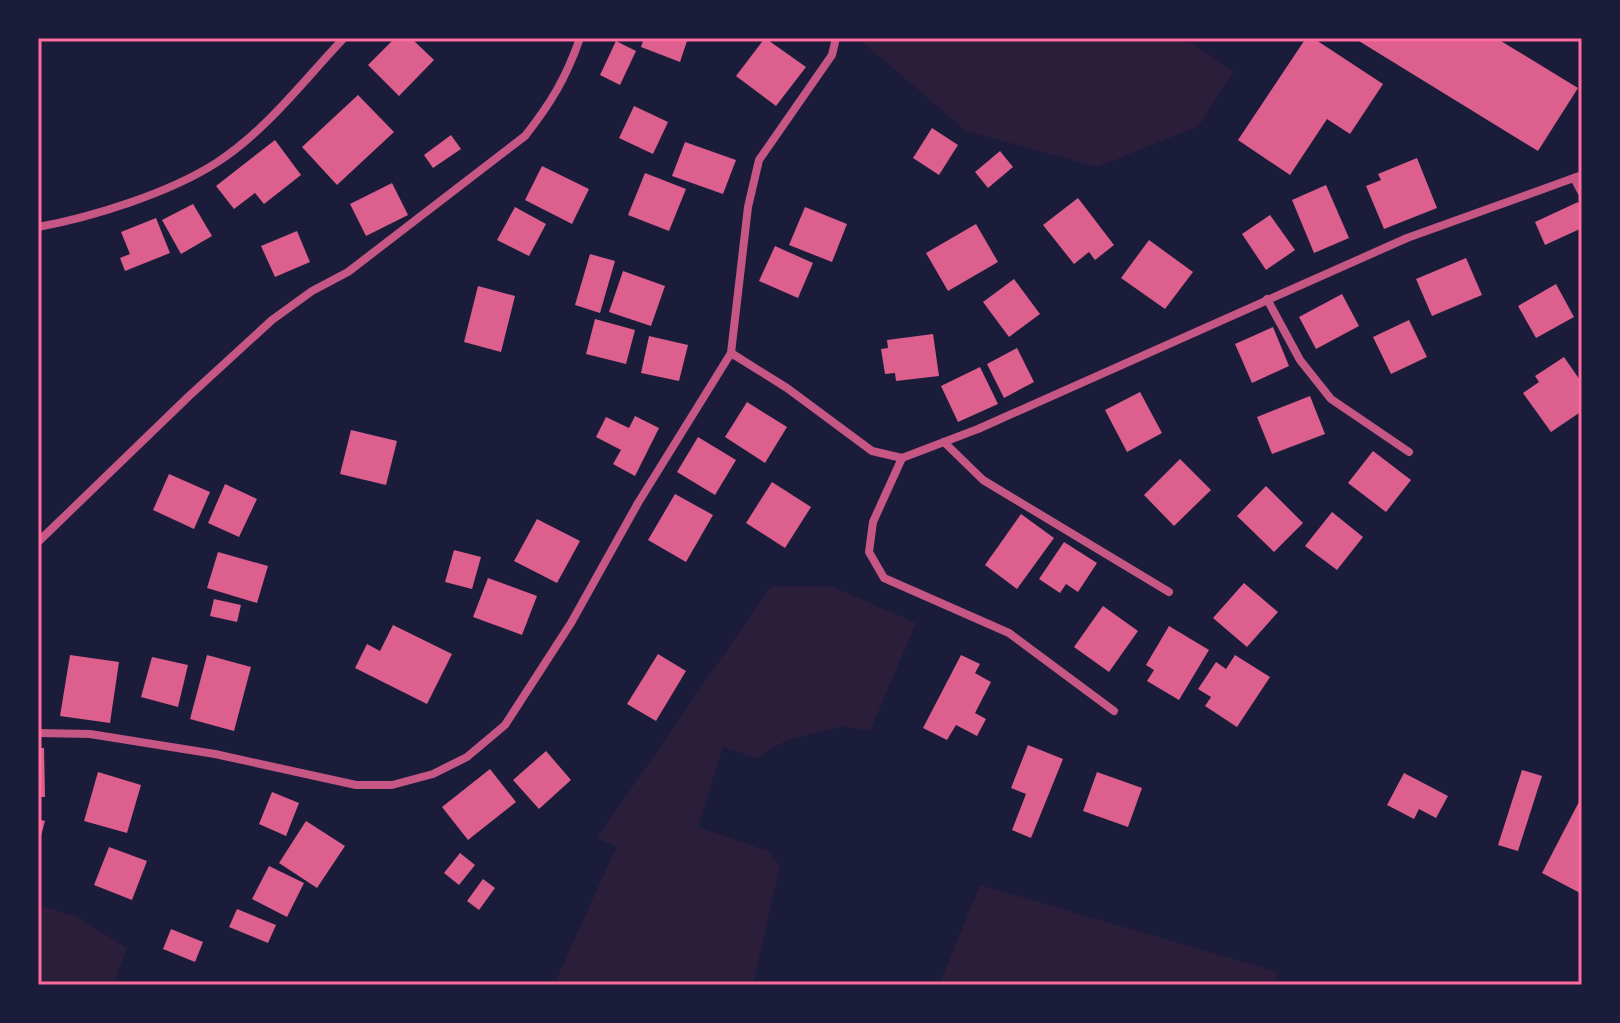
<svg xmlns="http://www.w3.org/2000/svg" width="1620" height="1023" font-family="Rubik,sans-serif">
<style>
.green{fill:#2a1e3b}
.building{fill:#dd5f8e}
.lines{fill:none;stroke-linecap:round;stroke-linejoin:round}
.minor{stroke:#c65784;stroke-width:8}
.neatline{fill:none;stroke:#ff6b9d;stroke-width:3}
</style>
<rect width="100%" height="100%" fill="#1b1b3a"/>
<g class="green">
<polygon points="858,38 1183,38 1234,71 1199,126 1097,167 966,131"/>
<polygon points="771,586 833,587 916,623 870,731 843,726 787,740 756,758 723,747 698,827 768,851 780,866 753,985 554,985 616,847 597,838"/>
<polygon points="980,885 1278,972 1275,985 939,985"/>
<polygon points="38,905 77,917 127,948 113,985 38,985"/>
</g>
<g class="building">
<polygon points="395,38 411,38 434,60 399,96 368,65"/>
<polygon points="644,38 688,38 680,62 641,47"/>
<polygon points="765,38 806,67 776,106 736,76"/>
<polygon points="1306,38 1313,38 1383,84 1350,134 1327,119 1290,175 1238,140"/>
<polygon points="1354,38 1496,38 1578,88 1538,151"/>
<polygon points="616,41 636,51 620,85 600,75"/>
<polygon points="358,95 394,132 337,185 302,147"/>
<polygon points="634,106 668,122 653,154 619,138"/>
<polygon points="932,128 958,145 939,175 913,158"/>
<polygon points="451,135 461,149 433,168 424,155"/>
<polygon points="275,140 301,175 264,204 255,193 234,209 216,186"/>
<polygon points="685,142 736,160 723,194 672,176"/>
<polygon points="1000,151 1013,167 988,188 975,172"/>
<polygon points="1417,158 1437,208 1384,229 1366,186 1381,180 1378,174"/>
<polygon points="542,166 589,189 572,224 525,200"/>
<polygon points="645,173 686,189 669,231 628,215"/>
<polygon points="392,183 408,215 366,236 350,204"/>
<polygon points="1326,185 1349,238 1314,253 1292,200"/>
<polygon points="1078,198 1114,245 1095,260 1089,252 1074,264 1043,225"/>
<polygon points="1578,202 1582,211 1582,228 1545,245 1535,222"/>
<polygon points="193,204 212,236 181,254 162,220"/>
<polygon points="515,207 546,224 529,256 497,240"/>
<polygon points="805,207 847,224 832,262 789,245"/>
<polygon points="1270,215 1295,250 1266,270 1242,234"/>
<polygon points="156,218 170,253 125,271 120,258 130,254 121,232"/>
<polygon points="976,224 998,262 948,291 926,253"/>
<polygon points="297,231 310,262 275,277 261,246"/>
<polygon points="1149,240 1193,272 1165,309 1121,278"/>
<polygon points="775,246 813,263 798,298 759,281"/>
<polygon points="590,254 615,261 600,313 575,305"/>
<polygon points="1466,258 1482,295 1432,316 1416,279"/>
<polygon points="623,271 665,286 651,326 609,312"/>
<polygon points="1014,279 1040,314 1009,337 983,302"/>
<polygon points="1556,284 1574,317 1536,338 1518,306"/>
<polygon points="478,286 515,296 501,352 464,342"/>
<polygon points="1342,294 1359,326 1316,349 1299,317"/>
<polygon points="595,319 635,330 626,364 586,354"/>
<polygon points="1409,320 1427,357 1391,374 1373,337"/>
<polygon points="1273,327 1289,366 1252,383 1235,344"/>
<polygon points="933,334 939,376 896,381 895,373 885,374 881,349 888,348 887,340"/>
<polygon points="649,336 688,345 679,381 641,373"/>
<polygon points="1017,348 1034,382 1004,398 987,364"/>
<polygon points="1564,357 1582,383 1582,411 1551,432 1523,393 1539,382 1535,376"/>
<polygon points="980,367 998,404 958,422 941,386"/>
<polygon points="1140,392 1162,433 1127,452 1105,410"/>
<polygon points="1310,396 1325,434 1272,454 1257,417"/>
<polygon points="747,402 787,427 765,463 725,437"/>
<polygon points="635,416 659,428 635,476 613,464 621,450 596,437 606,417 629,428"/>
<polygon points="351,430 397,441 386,485 340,474"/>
<polygon points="698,437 736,460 715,495 677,472"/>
<polygon points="1373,451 1411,480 1386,512 1348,483"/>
<polygon points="1180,459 1211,490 1174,526 1144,495"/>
<polygon points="169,474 210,492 194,529 153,510"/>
<polygon points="772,482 811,507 785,548 746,523"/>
<polygon points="225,484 257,499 239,537 208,523"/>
<polygon points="1266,486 1303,523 1274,552 1237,516"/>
<polygon points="675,494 713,515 686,562 648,540"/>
<polygon points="1332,512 1363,537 1337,570 1305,546"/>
<polygon points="1021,514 1054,538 1017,589 985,565"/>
<polygon points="537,519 580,541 557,583 514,561"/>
<polygon points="1064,542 1097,563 1078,592 1066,584 1060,593 1039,579"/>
<polygon points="454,550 481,557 472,589 445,582"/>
<polygon points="218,552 268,566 257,603 207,588"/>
<polygon points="488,578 537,596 522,635 473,617"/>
<polygon points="1244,583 1278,612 1247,647 1213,618"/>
<polygon points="214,599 241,605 237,622 210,616"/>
<polygon points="1103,606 1138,631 1109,672 1074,647"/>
<polygon points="393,625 452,654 427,704 355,668 367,644 380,651"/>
<polygon points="1169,626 1209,650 1179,700 1147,681 1154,670 1146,665"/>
<polygon points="658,654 686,671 656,721 627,704"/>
<polygon points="70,655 119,662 110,723 60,716"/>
<polygon points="207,655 251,667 234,731 190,719"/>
<polygon points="961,655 980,664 975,673 991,682 975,713 986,719 977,736 956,725 947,740 923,728"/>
<polygon points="1235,655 1270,677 1237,727 1205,706 1211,697 1198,689 1216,662 1226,669"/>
<polygon points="152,657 188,665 178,707 141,697"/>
<polygon points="1028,745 1063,759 1031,838 1012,830 1026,794 1011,788"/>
<polygon points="38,748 44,748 45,797 38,797"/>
<polygon points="546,751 571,780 539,809 513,780"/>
<polygon points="490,769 516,802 468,840 442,807"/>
<polygon points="1522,770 1542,776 1518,851 1498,845"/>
<polygon points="98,772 141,785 127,833 84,821"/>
<polygon points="1097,772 1142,788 1128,827 1083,811"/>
<polygon points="1404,773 1448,796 1436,818 1419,809 1414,819 1387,805"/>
<polygon points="272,792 299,803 286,836 259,824"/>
<polygon points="1582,796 1582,894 1542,873"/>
<polygon points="38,819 45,821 39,843 38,843"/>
<polygon points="306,821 345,846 317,888 279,863"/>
<polygon points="109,847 147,861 132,900 94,885"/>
<polygon points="460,853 475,865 459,885 444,873"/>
<polygon points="269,866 304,883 287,917 252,899"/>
<polygon points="483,879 495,888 479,910 467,901"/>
<polygon points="237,909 276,925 268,943 229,927"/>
<polygon points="171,929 203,942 195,962 163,949"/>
</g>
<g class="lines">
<g class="minor">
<polyline points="1574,178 1582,193"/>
<path d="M38 227C93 217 169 193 216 163 266 131 304 80 344 38"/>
<polyline points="1267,299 1300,360 1331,399 1409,452"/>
<polyline points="731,353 787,388 872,451 902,458 978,429 1407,238 1582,175"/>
<polyline points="944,442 983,480 1169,592"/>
<polyline points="902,458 873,522 869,552 884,578 1009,633 1114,711"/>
<path d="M38 542 188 397 272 320 312 291 348 272 525 136C551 103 566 78 580 38"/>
<polyline points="38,733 90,734 215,754 356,785 392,785 433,774 467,757 505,725 571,623 638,503 731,353 748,207 759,160 832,55 836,38"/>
</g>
</g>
<rect width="1620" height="1023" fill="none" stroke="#1b1b3a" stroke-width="80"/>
<rect x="40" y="40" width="1540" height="943" class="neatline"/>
</svg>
